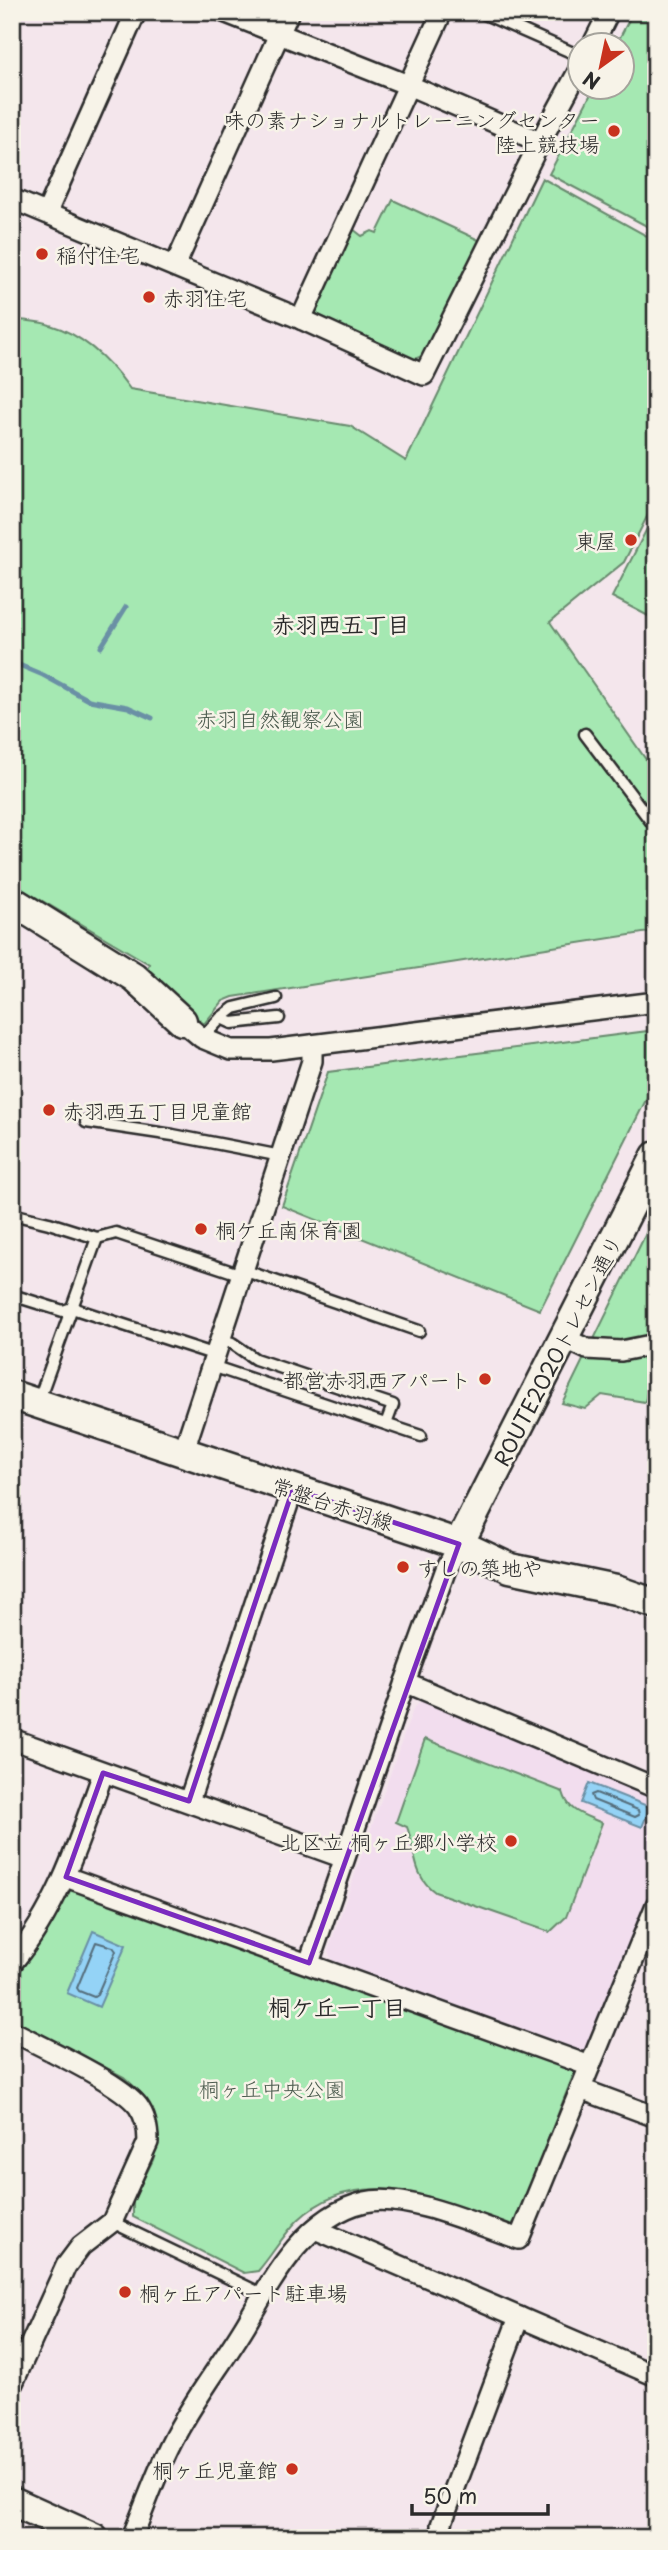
<svg xmlns="http://www.w3.org/2000/svg" width="668" height="2550" font-family="'Playpen Sans','Klee One',sans-serif">
<style>
.built{fill:#f2ddee}
.green{fill:#a5e8b2;stroke:#688a6e;stroke-width:2}
.water{fill:#94d3f6;stroke:#6a90a5;stroke-width:2}
.lines{fill:none;stroke-linecap:round;stroke-linejoin:round}
.shore{stroke:#556e7c;stroke-width:2}
.stream{stroke:#6a90a5;stroke-width:5}
.lane-casing{stroke:#2b2b2b;stroke-width:15}
.street-casing{stroke:#2b2b2b;stroke-width:24}
.secondary-casing{stroke:#2b2b2b;stroke-width:33}
.lane{stroke:#f7f3e8;stroke-width:10}
.street{stroke:#f7f3e8;stroke-width:19}
.secondary{stroke:#f7f3e8;stroke-width:28}
.marked{fill:none;stroke:#7b2cbf;stroke-width:5;stroke-linejoin:round}
.poi-dot{fill:#c8321e;stroke:#f7f3e8;stroke-width:2.5}
.labels{text-anchor:middle;dominant-baseline:central;stroke-width:5;stroke-linejoin:round;paint-order:stroke}
.poi-label{font-size:21px;fill:#2b2b2b;stroke:#f7f3e8;text-anchor:start}
.park-label{font-size:21px;fill:#4a5a4d;stroke:#f7f3e8}
.street-label{font-size:21px;fill:#2b2b2b;stroke:#f7f3e8}
.neighbourhood-label{font-size:23px;font-weight:bold;fill:#2b2b2b;stroke:#f7f3e8}
</style>
<rect width="100%" height="100%" fill="#f4e6ec"/>
<filter id="ink" filterUnits="userSpaceOnUse"><feTurbulence type="fractalNoise" baseFrequency=".0143" numOctaves="2"/><feDisplacementMap in="SourceGraphic" scale="14" xChannelSelector="R" yChannelSelector="G"/><feConvolveMatrix kernelMatrix="1 2 1 2 8 2 1 2 1" color-interpolation-filters="sRGB"/></filter>
<g filter="url(#ink)">
<polygon class="built" points="424,1699 656,1797 656,1885 585,2054 333,1962 328,1951 413,1709"/>
<g class="green">
<polygon points="633,12 656,12 656,231 549,174 594,88 622,88 622,46 616,45"/>
<path d="M542 178 656 241V499L624 562 550 622 656 774V931L233 997 223 1001 204 1024 145 973 149 964 12 883V319C24 321 39 321 50 325 84 335 110 361 130 389L350 426 406 461Z"/>
<polygon points="393,200 481,241 422,356 412,360 314,313 353,229 362,236 372,231 377,233"/>
<polygon points="656,511 656,620 612,597"/>
<polygon points="656,1030 656,1080 540,1310 282,1206 328,1072"/>
<polygon points="656,1213 656,1337 592,1343"/>
<polygon points="656,1350 645,1402 602,1395 585,1409 562,1403 586,1354"/>
<path d="M425 1739 563 1792C569 1813 583 1814 602 1823L566 1917 550 1932 435 1892C412 1876 416 1850 407 1827L396 1822Z"/>
<path d="M71 1888 568 2065 574 2073 516 2221 509 2226C442 2200 359 2161 298 2220 283 2235 272 2255 258 2271L244 2273 133 2217V2200L153 2160 159 2138 154 2113 142 2094 124 2077 12 2019V1976L29 1956 65 1893Z"/>
</g>
<g class="water">
<polygon points="589,1783 650,1807 642,1827 581,1803"/>
<polygon points="93,1931 126,1945 99,2007 67,1993"/>
</g>
<g class="lines">
<g class="shore">
<polygon points="596,1793 638,1810 639,1815 635,1817 593,1800 591,1795"/>
<polygon points="96,1942 113,1947 116,1951 97,1995 94,1997 79,1991 77,1988"/>
</g>
<g class="stream">
<polyline points="101,647 126,607"/>
<polyline points="12,662 43,675 89,700 128,707 152,718"/>
</g>
<defs>
<g id="lane">
<polyline points="480,12 580,56"/>
<polyline points="585,734 656,828"/>
<polyline points="221,1018 234,1008 276,998"/>
<polyline points="202,1038 221,1018 232,1023 279,1018"/>
<polyline points="86,1122 173,1135 281,1156"/>
<polyline points="12,1214 49,1223 97,1238 116,1233 242,1275"/>
<polyline points="243,1270 419,1331"/>
<polyline points="12,1295 63,1311 72,1308 216,1355"/>
<polyline points="221,1339 232,1343 255,1359 393,1405 386,1424"/>
<polyline points="212,1366 421,1436"/>
<polyline points="38,1402 97,1238"/>
<polyline points="112,2222 262,2294"/>
</g>
<g id="street">
<polyline points="224,12 408,85 540,142"/>
<polyline points="592,46 609,12"/>
<polyline points="12,199 301,319 424,375 540,142 580,68"/>
<polyline points="47,212 136,12"/>
<polyline points="175,266 289,12"/>
<polyline points="301,319 442,12"/>
<polyline points="182,1021 202,1038 231,1050 271,1050 656,1002"/>
<polyline points="562,1337 587,1349 621,1351 656,1344"/>
<polyline points="183,1453 312,1061 312,1045"/>
<polyline points="405,1682 656,1788"/>
<polyline points="12,1739 344,1858"/>
<polyline points="189,1801 293,1489"/>
<polyline points="66,1877 590,2066"/>
<path d="M12 1963C59 1906 79 1841 103 1773"/>
<polyline points="309,1963 405,1682 446,1569 459,1544"/>
<path d="M12 2031C42 2047 120 2082 138 2106 146 2117 148 2130 148 2142L112 2222 81 2246 66 2266 12 2385"/>
<polyline points="581,2089 656,2117"/>
<polyline points="315,2229 656,2376"/>
<path d="M130 2538 133 2535C146 2504 157 2471 172 2442 193 2400 222 2364 246 2324 273 2277 307 2215 365 2202 405 2192 480 2226 519 2239L656 1905"/>
<polyline points="443,2538 441,2525 519,2317"/>
</g>
<g id="secondary">
<polyline points="12,901 134,977 182,1021"/>
<polyline points="12,1395 459,1544 510,1568 616,1590 656,1604"/>
<polyline points="459,1544 656,1156"/>
<polyline points="12,2501 94,2538"/>
</g>
</defs>
<use href="#lane" class="lane-casing"/>
<use href="#street" class="street-casing"/>
<use href="#secondary" class="secondary-casing"/>
<use href="#lane" class="lane"/>
<use href="#street" class="street"/>
<use href="#secondary" class="secondary"/>
</g>
</g>
<path class="marked" d="M293 1489 459 1544 309 1963 66 1877 103 1773 189 1801Z"/>
<g class="poi-dot">
<circle cx="614" cy="131" r="7"/>
<circle cx="42" cy="254" r="7"/>
<circle cx="149" cy="297" r="7"/>
<circle cx="631" cy="540" r="7"/>
<circle cx="49" cy="1110" r="7"/>
<circle cx="201" cy="1229" r="7"/>
<circle cx="485" cy="1379" r="7"/>
<circle cx="403" cy="1567" r="7"/>
<circle cx="511" cy="1841" r="7"/>
<circle cx="125" cy="2292" r="7"/>
<circle cx="292" cy="2469" r="7"/>
</g>
<g class="labels">
<g class="poi-label">
<text x="600" y="119" text-anchor="end">味の素ナショナルトレーニングセンター<tspan x="600" dy="24">陸上競技場</tspan></text>
<text x="56" y="254">稲付住宅</text>
<text x="163" y="297">赤羽住宅</text>
<text x="617" y="540" text-anchor="end">東屋</text>
<text x="63" y="1110">赤羽西五丁目児童館</text>
<text x="215" y="1229">桐ケ丘南保育園</text>
<text x="471" y="1379" text-anchor="end">都営赤羽西アパート</text>
<text x="417" y="1567">すしの築地や</text>
<text x="497" y="1841" text-anchor="end">北区立 桐ヶ丘郷小学校</text>
<text x="139" y="2292">桐ヶ丘アパート駐車場</text>
<text x="278" y="2469" text-anchor="end">桐ヶ丘児童館</text>
</g>
<g class="park-label">
<text x="280" y="718">赤羽自然観察公園</text>
<text x="272" y="2088">桐ヶ丘中央公園</text>
</g>
<g class="street-label">
<text transform="translate(557 1350) rotate(-63)">ROUTE2020トレセン通り</text>
<text transform="translate(333 1503) rotate(18)">常盤台赤羽線</text>
</g>
<g class="neighbourhood-label">
<text x="341" y="623">赤羽西五丁目</text>
<text x="337" y="2006">桐ケ丘一丁目</text>
</g>
</g>
<rect width="668" height="2550" fill="none" stroke="#f7f3e8" stroke-width="42"/>
<rect x="21" y="21" width="626" height="2508" fill="none" stroke="#2b2b2b" stroke-width="2.5" filter="url(#ink)"/>
<g transform="translate(601 66) rotate(213)"><circle r="33" fill="#f7f3e8" stroke="#a5a39c" stroke-width="2"/>
<path d="M0-5L12 26L0 18L-12 26Z" fill="#c8321e"/>
<text y="-10" font-size="19" font-weight="bold" text-anchor="middle" fill="#2b2b2b">N</text>
</g>
<path d="M412 2504v10h136v-10" fill="none" stroke="#2b2b2b" stroke-width="3.5"/>
<text x="423" y="2504" font-size="21" fill="#2b2b2b" stroke="#f7f3e8" stroke-width="5" paint-order="stroke">50 m</text>
</svg>
